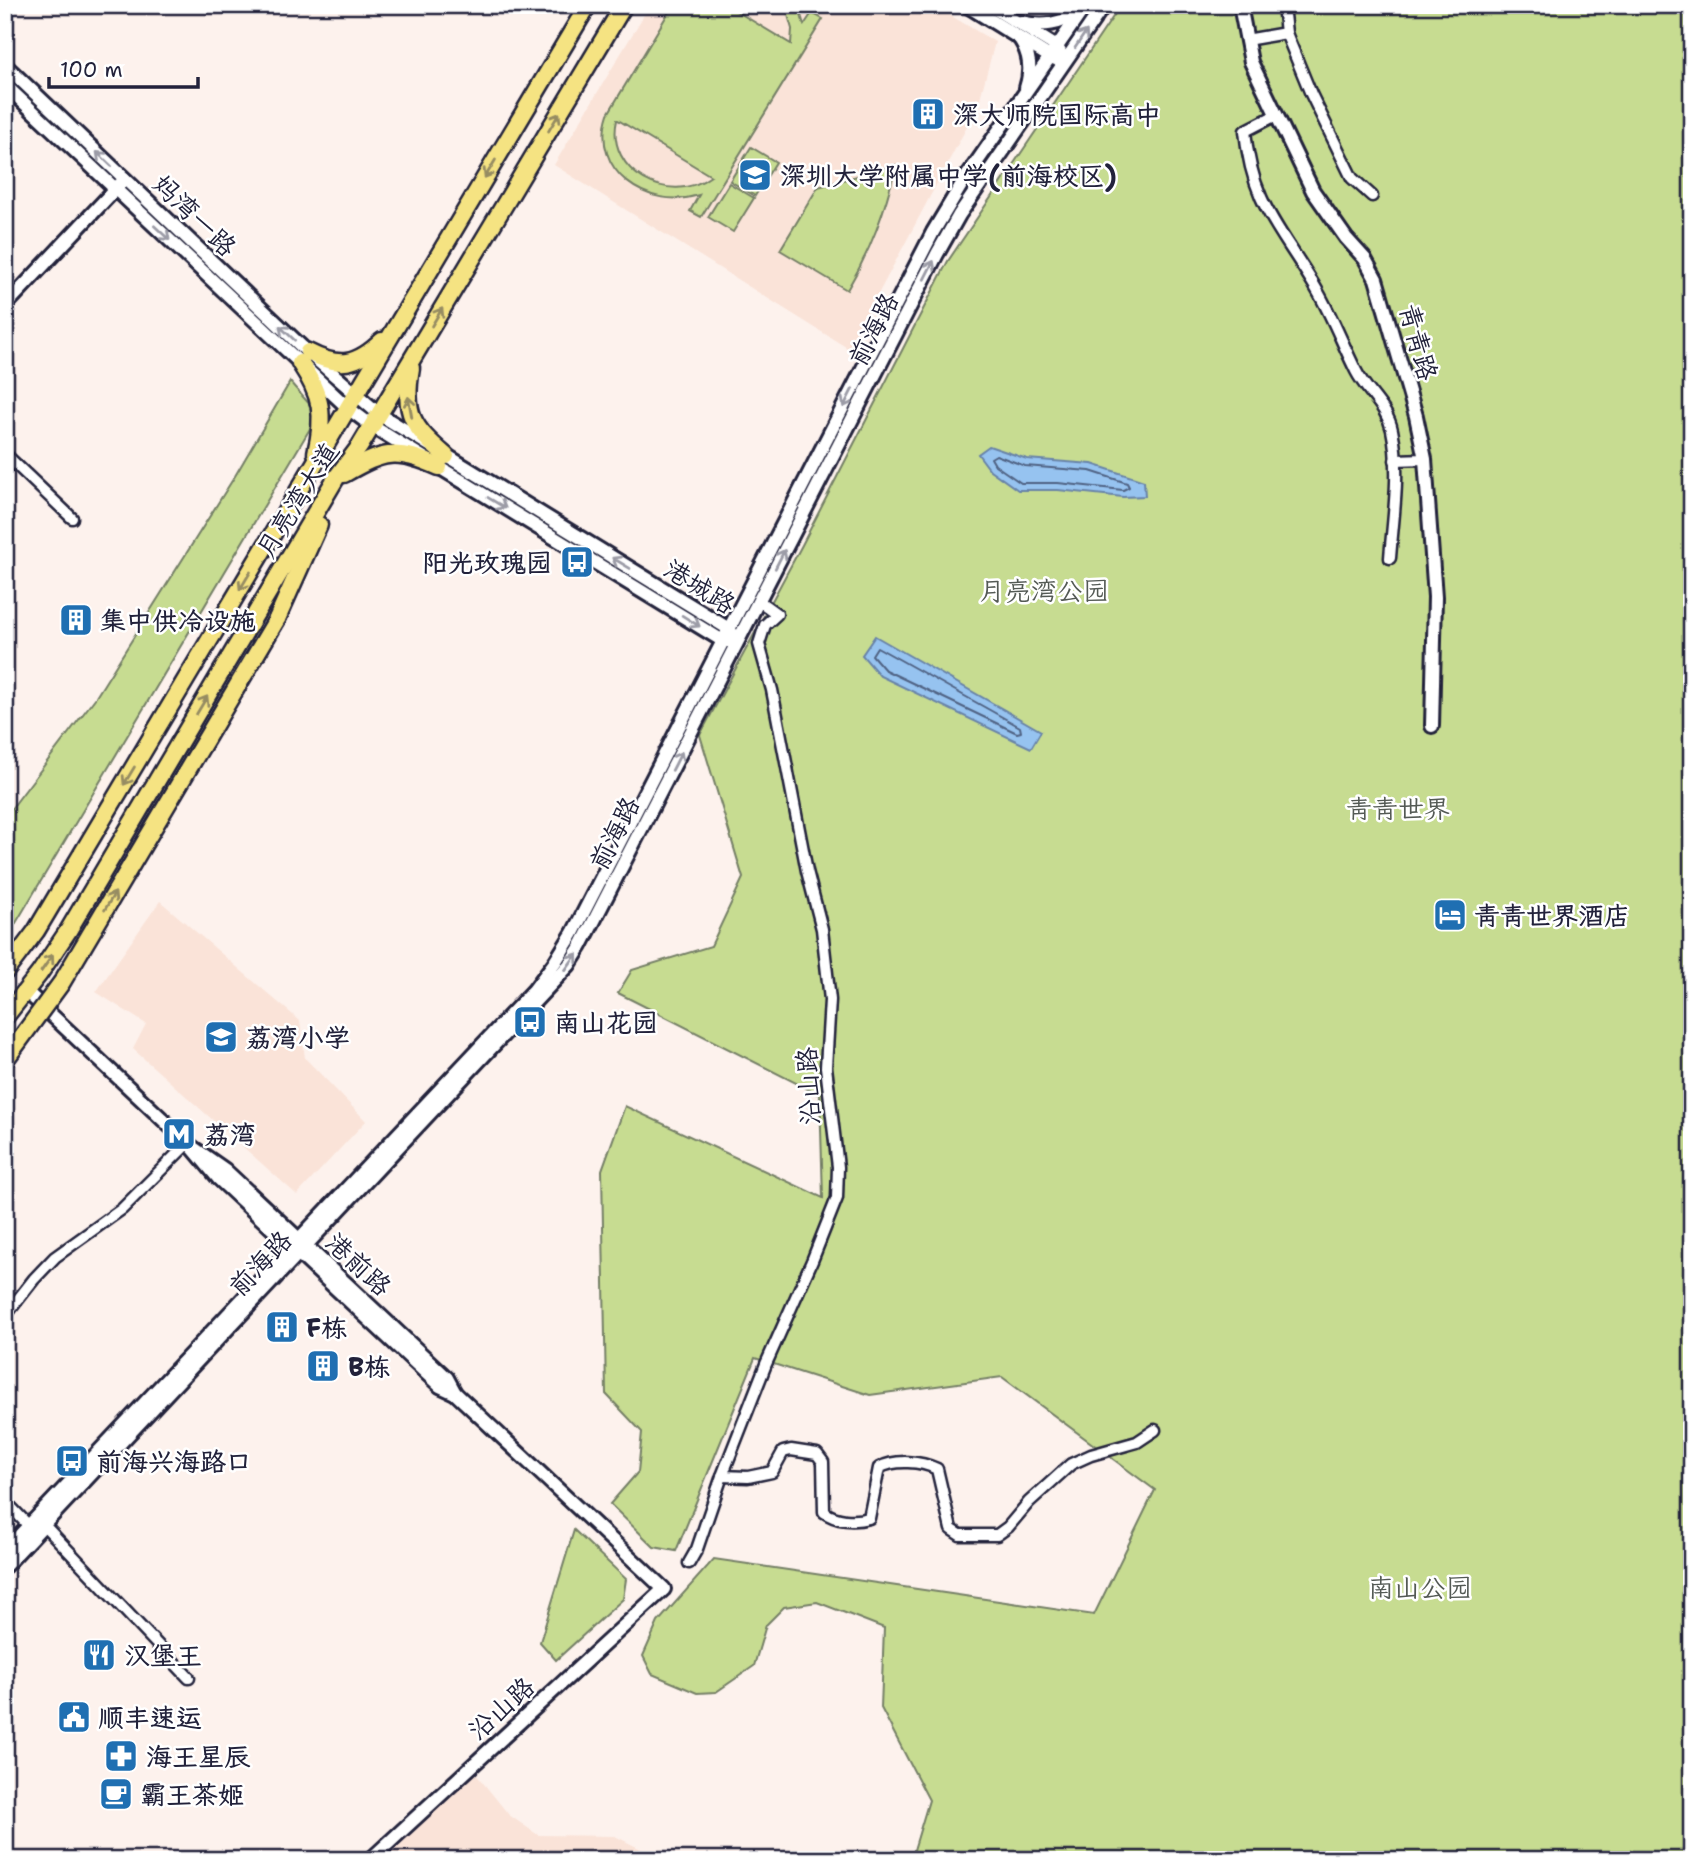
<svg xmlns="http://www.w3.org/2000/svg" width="1697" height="1865" font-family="'Shantell Sans','LXGW WenKai TC',sans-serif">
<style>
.built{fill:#fae3d8}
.green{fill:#c7dc91;stroke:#747f66;stroke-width:2;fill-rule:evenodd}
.water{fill:#96c3f0;stroke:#6883a8;stroke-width:2}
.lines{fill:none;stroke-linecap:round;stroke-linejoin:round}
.shore{stroke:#506283;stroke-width:2}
.minor-casing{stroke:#22223b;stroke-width:15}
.tertiary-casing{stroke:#22223b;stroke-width:18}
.primary-casing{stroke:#22223b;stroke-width:21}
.minor{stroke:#fff;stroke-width:10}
.tertiary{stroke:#fff;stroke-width:12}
.primary{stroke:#f5e382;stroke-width:16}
.primary-bridge-casing{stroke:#22223b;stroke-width:21;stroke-linecap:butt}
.primary-bridge{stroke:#f5e382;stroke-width:16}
.oneway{stroke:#9c9ca7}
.oneway2{stroke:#968c62}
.labels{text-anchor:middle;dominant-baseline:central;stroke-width:5;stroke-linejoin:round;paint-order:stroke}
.poi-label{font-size:26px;font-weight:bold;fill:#22223b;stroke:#fff;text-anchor:start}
.street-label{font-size:26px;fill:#22223b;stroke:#fff}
.park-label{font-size:26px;fill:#545a55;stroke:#fff}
</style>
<rect width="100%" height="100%" fill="#fdf2ed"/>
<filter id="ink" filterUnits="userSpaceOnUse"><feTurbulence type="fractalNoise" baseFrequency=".0143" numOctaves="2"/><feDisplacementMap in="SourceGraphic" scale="14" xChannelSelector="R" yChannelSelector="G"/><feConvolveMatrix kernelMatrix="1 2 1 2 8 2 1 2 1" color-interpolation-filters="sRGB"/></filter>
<g filter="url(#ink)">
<g class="built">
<polygon points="650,5 933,5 995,42 978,106 849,349 554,165"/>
<polygon points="160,901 300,1021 305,1058 366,1121 297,1195 133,1049 146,1024 96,992"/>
<polygon points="476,1774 509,1815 538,1835 615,1836 663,1860 379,1860"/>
</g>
<g class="green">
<path d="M673 5H726L791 44 792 29 785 5H798L804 25 812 13 823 19 701 217 690 211 699 195C648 211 589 171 608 114ZM617 120H618L711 176C670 207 605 172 617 120Z"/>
<polygon points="1121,5 1692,5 1692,1860 911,1860 929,1800 881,1708 884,1628 817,1602 784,1607 766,1625 754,1666 716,1692 697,1693 652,1674 643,1656 658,1622 714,1559 1094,1615 1155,1490 1002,1377 870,1395 755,1358 676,1551 654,1547 610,1504 638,1472 642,1432 606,1394 602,1170 625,1106 823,1198 820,1095 618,993 632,970 711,946 743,878 700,735 802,545 948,261"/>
<polygon points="751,147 776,162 755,196 730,181"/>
<path d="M896 165C885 211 871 250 847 290L780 250 818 187Z"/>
<polygon points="729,183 754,198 733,232 708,217"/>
<polygon points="290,382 312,407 311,427 10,933 5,923 5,817 96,697 235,476"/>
<polygon points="574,1530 626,1579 623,1599 556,1660 540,1642"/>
</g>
<g class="water">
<polygon points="989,446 1027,459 1092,464 1144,481 1145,496 1123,497 1058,490 1018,490 990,470 978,454"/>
<polygon points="875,636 1041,731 1031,748 880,676 862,655"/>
</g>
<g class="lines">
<g class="shore">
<polygon points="996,455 1025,466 1090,471 1127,483 1129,487 1123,490 1058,483 1021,483 995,465 991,458"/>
<polygon points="877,647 1020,727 1021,732 1017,733 885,670 872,655"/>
</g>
<defs>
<g id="minor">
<polyline points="1283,5 1286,33 1311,94 1352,178 1372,196"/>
<polyline points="1246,40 1286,33"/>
<path d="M1276 115 1245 131C1252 204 1279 226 1314 285 1331 313 1342 343 1356 371 1367 393 1387 406 1392 430 1401 471 1393 517 1390 558"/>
<polyline points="5,454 72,518"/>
<polyline points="1395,460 1425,459"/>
<polyline points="5,1316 34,1279 55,1257 122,1209 188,1143"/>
<path d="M722 1476 748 1477 772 1472 783 1452 791 1450 817 1454 823 1462 824 1512C836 1521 854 1522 869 1518L879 1468C895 1459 921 1461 937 1469L951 1529 960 1535H997L1008 1527 1029 1502 1071 1464 1091 1455 1137 1442 1155 1430"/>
<polyline points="5,1501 29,1526"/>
<polyline points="44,1525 189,1678"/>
<polyline points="689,1563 697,1549 722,1476 766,1364 812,1261 837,1198 838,1167 826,1067 830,1000 822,929 807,871 772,690 759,644 765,625 777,614 759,601"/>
</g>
<g id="tertiary">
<polyline points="966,5 1050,57 1058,60"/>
<polyline points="989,5 1057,47 1060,52"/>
<polyline points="1240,5 1251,62 1313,191 1346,238 1365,259 1376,279 1416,416 1425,459 1435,597 1432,726"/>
<path d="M1021 22C1043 27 1061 25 1079 11"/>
<path d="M1020 39C1030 54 1032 70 1026 88"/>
<polyline points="5,65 302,347 379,414 729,629 734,636"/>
<polyline points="5,85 348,408 372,426 723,641 731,641"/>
<polyline points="5,306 120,184"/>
<polyline points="26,991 192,1147 225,1170 447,1378 455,1393"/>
<polyline points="192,1147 218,1178 440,1386 455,1393 664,1589 370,1860"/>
<polyline points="5,1551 534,990 555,962 573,933 933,232 963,182 1086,5"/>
<polyline points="5,1566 569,965 581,946 937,254 959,215 1104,5"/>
</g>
<g id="primary">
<path d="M308 352C339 368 356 366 382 341"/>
<path d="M300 363C322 396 325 415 316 453"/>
<path d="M411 368C403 414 412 427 446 456"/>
<path d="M344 474C384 451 396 448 439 467"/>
<polyline points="277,619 319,525"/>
<polyline points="5,972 36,931 588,5"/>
<polyline points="5,1017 39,974 68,931 336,478 360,446 624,5"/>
</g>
</defs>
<use href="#minor" class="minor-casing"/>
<use href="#tertiary" class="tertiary-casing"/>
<use href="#primary" class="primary-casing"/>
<use href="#minor" class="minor"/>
<use href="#tertiary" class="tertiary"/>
<use href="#primary" class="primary"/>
<defs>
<polyline id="primary-bridge" points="5,1060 62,982 277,619"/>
</defs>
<use href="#primary-bridge" class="primary-bridge-casing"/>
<use href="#primary-bridge" class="primary-bridge"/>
</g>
<defs><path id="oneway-shaft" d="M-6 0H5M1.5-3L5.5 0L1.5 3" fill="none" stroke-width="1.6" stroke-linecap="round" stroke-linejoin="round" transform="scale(1.75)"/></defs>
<g class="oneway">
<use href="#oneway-shaft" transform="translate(1081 39) rotate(-56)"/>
<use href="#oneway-shaft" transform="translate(104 159) rotate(-136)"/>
<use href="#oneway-shaft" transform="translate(162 233) rotate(43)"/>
<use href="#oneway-shaft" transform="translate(929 270) rotate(-63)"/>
<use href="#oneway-shaft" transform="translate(287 333) rotate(-137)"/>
<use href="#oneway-shaft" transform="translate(848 398) rotate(117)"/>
<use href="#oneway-shaft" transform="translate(497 503) rotate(31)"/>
<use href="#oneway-shaft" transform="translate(780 559) rotate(-63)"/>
<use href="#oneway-shaft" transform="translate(621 563) rotate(-149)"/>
<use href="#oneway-shaft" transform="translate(691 621) rotate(32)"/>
<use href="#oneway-shaft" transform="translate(677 761) rotate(-63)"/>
<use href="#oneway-shaft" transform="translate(571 962) rotate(-55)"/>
</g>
<g class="oneway2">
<use href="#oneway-shaft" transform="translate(554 122) rotate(-59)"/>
<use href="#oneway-shaft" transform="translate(490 169) rotate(121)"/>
<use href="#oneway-shaft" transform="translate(437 317) rotate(-59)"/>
<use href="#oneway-shaft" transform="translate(410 407) rotate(-100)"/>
<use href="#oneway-shaft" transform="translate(245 581) rotate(121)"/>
<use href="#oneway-shaft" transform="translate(202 705) rotate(-59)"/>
<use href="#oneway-shaft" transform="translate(129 776) rotate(121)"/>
<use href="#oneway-shaft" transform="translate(110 901) rotate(-59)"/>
<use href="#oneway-shaft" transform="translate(47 963) rotate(-55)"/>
</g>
</g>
<defs>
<symbol id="building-square" viewBox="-11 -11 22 22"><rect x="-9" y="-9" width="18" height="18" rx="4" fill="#1f6fb2" stroke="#fff"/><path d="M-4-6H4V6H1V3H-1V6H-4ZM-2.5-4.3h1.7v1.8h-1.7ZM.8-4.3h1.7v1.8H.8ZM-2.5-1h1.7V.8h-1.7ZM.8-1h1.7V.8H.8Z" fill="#fff"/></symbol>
<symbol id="school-square" viewBox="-11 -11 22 22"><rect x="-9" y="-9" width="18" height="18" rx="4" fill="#1f6fb2" stroke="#fff"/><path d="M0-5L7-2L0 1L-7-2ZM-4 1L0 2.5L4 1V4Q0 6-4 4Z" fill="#fff"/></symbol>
<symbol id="bus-square" viewBox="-11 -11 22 22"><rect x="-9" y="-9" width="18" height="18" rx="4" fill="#1f6fb2" stroke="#fff"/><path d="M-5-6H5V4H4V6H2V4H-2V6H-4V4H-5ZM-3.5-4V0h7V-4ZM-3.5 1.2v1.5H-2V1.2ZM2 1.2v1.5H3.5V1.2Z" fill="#fff"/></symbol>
<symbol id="hotel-square" viewBox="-11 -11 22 22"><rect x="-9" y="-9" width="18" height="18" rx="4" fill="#1f6fb2" stroke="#fff"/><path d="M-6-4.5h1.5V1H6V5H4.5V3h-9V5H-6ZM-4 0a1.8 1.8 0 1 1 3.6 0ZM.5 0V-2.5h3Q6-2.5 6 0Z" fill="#fff"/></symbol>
<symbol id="metro-square" viewBox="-11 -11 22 22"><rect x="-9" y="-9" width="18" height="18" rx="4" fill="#1f6fb2" stroke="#fff"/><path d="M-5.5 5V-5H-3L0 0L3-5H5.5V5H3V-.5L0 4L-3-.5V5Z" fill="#fff"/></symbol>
<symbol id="restaurant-square" viewBox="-11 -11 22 22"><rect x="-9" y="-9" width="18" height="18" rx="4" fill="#1f6fb2" stroke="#fff"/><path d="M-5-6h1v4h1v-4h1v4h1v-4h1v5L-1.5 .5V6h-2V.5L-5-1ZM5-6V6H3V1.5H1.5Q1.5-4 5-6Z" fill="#fff"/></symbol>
<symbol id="civic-square" viewBox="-11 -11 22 22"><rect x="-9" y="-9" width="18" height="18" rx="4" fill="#1f6fb2" stroke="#fff"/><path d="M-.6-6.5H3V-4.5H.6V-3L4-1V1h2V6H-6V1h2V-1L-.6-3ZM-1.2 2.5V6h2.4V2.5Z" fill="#fff"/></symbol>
<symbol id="pharmacy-square" viewBox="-11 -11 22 22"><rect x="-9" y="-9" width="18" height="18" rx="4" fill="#1f6fb2" stroke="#fff"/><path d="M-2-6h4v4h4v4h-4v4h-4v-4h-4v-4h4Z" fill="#fff"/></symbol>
<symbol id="cafe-square" viewBox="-11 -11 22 22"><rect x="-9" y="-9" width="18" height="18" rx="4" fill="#1f6fb2" stroke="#fff"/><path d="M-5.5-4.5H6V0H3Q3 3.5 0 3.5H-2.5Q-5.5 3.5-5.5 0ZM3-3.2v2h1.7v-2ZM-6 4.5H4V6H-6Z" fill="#fff"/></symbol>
</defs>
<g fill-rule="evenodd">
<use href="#building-square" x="909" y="95" width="38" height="38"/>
<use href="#school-square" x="736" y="156" width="38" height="38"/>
<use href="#bus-square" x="558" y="543" width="38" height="38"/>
<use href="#building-square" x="57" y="601" width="38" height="38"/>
<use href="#hotel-square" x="1431" y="896" width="38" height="38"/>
<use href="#bus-square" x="511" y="1003" width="38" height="38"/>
<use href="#school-square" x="202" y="1018" width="38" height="38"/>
<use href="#metro-square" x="160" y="1115" width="38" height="38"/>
<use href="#building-square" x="263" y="1308" width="38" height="38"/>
<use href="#building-square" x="304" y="1347" width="38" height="38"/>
<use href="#bus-square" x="53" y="1442" width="38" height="38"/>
<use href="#restaurant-square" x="80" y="1636" width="38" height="38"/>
<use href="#civic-square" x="55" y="1698" width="38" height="38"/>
<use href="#pharmacy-square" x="102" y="1737" width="38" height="38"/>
<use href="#cafe-square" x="97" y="1775" width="38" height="38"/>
</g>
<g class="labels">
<g class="poi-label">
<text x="953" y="114">深大师院国际高中</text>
<text x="780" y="175">深圳大学附属中学(前海校区)</text>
<text x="552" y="562" text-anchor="end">阳光玫瑰园</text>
<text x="100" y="620">集中供冷设施</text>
<text x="1474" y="915">青青世界酒店</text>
<text x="554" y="1022">南山花园</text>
<text x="246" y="1037">荔湾小学</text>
<text x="204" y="1134">荔湾</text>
<text x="306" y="1327">F栋</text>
<text x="348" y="1366">B栋</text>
<text x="96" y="1461">前海兴海路口</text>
<text x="124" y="1655">汉堡王</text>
<text x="98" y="1717">顺丰速运</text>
<text x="146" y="1756">海王星辰</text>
<text x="140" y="1794">霸王茶姬</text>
</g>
<g class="street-label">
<text transform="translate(195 215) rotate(44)">妈湾一路</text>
<text transform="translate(873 329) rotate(-63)">前海路</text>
<text transform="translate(1419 342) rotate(75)">青青路</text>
<text transform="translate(297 500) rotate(-58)">月亮湾大道</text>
<text transform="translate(700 586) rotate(32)">港城路</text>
<text transform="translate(614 833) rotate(-63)">前海路</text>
<text transform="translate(808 1086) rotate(-93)">沿山路</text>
<text transform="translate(260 1263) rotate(-47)">前海路</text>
<text transform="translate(359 1264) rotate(43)">港前路</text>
<text transform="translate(501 1708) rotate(-42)">沿山路</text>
</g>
<g class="park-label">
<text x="1044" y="590">月亮湾公园</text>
<text x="1398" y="808">青青世界</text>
<text x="1420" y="1587">南山公园</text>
</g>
</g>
<rect width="1697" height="1865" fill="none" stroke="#fff" stroke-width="28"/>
<rect x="14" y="14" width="1669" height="1837" fill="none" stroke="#22223b" stroke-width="2.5" filter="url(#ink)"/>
<path d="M49 77v10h149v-10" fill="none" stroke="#22223b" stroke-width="3.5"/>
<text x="60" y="77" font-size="21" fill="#22223b" stroke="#ffffff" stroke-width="5" paint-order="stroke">100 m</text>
</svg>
